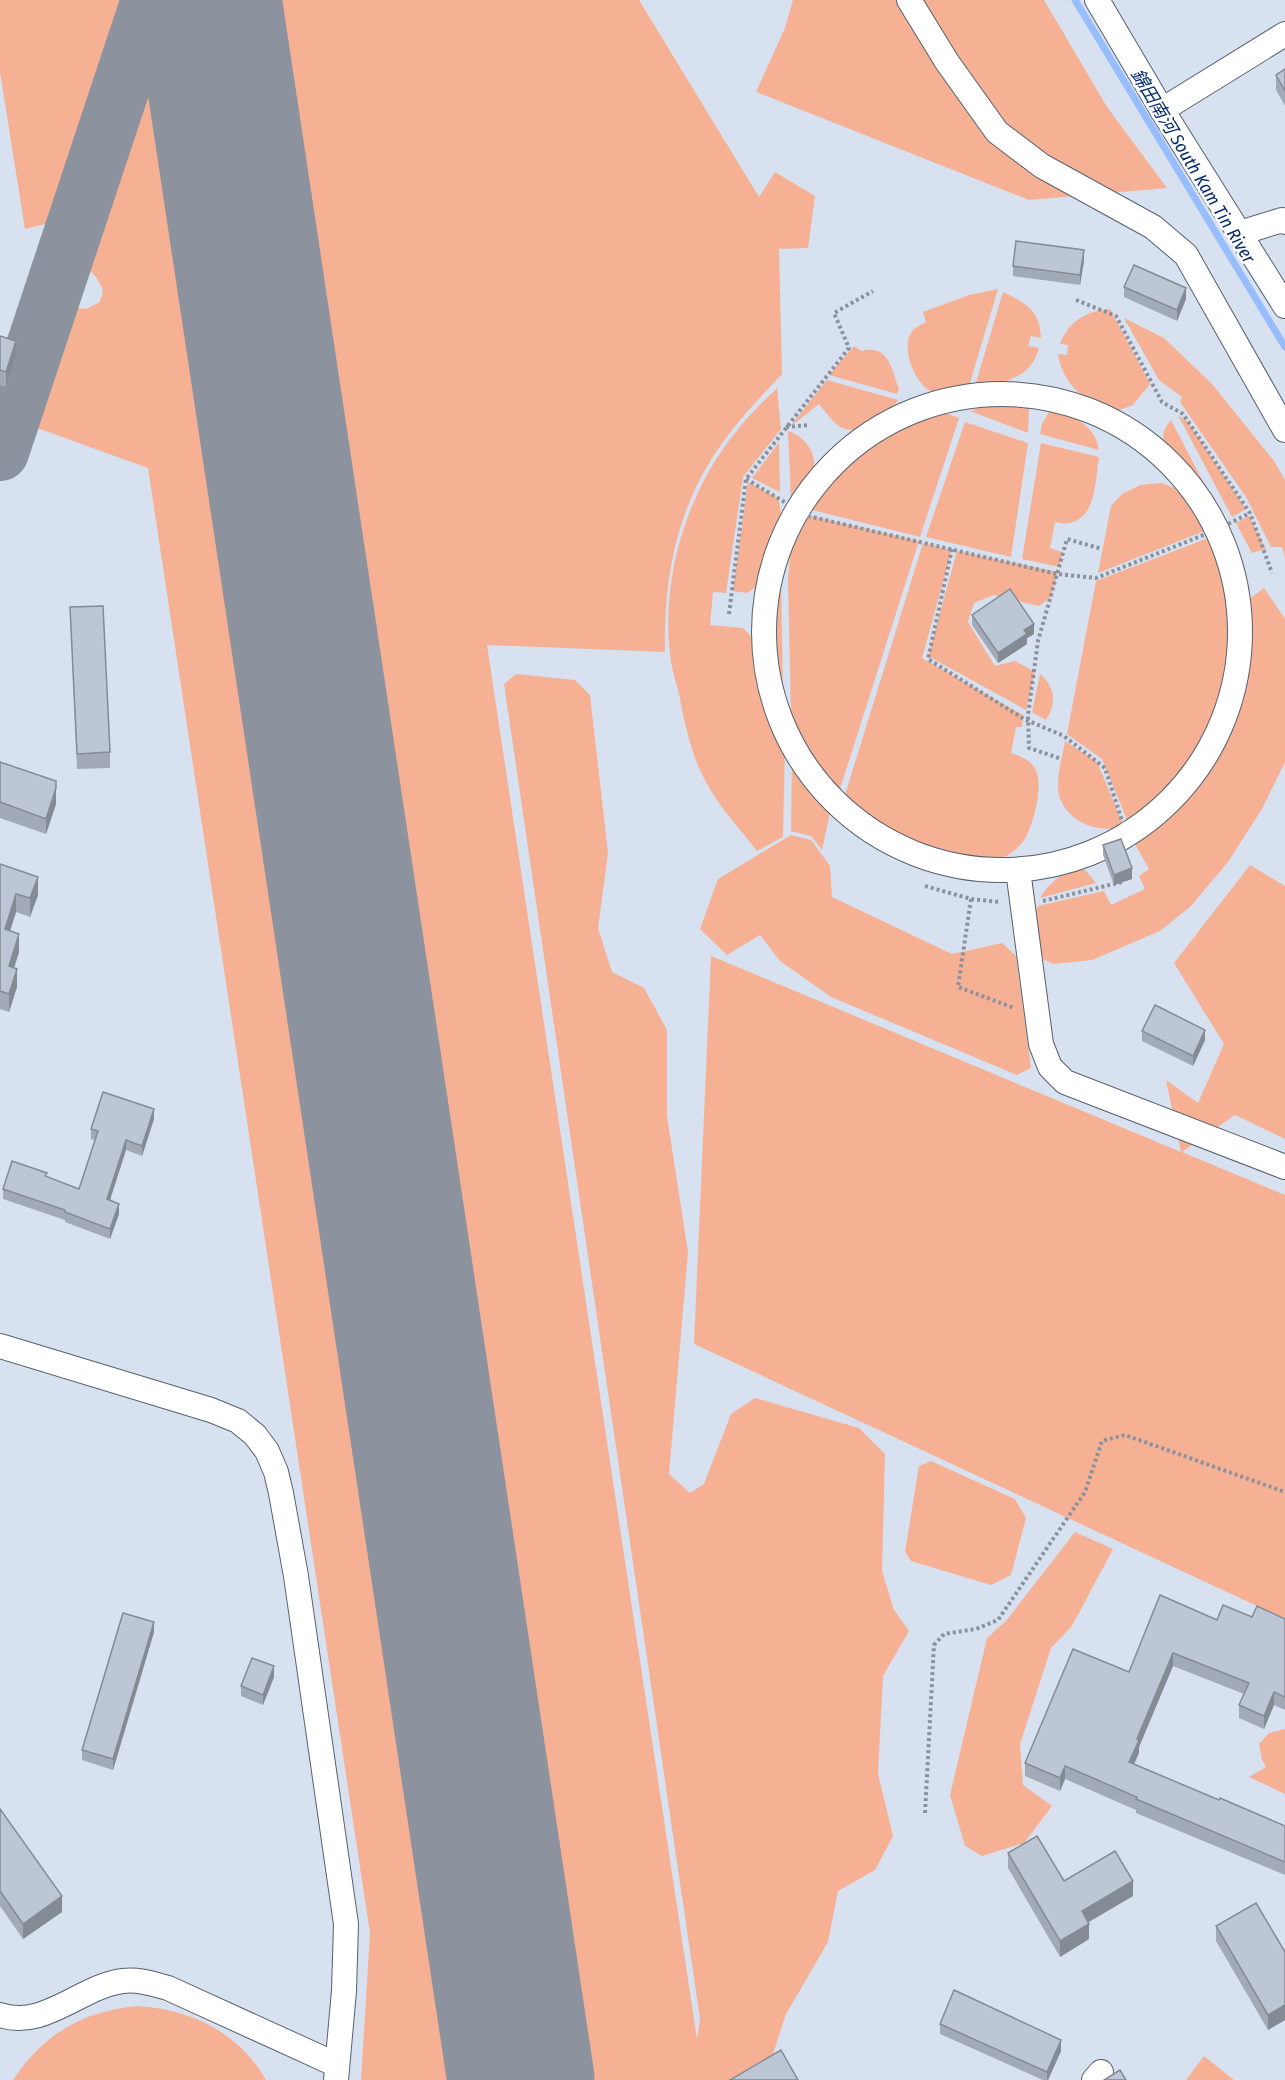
<svg xmlns="http://www.w3.org/2000/svg" width="1285" height="2080" font-family="'Fira Sans Condensed','Noto Sans TC',sans-serif">
<style>
.green{fill:#f6b194}
.lines{fill:none;stroke-linecap:round;stroke-linejoin:round}
.stream{stroke:#97bdfc;stroke-width:7}
.taxiway{stroke:#8c939e;stroke-width:58}
.runway{stroke:#8c939e;stroke-width:147}
.minor-casing{stroke:#58606d;stroke-width:26}
.path{stroke:#8b929e;stroke-width:4;stroke-dasharray:3 3;stroke-linecap:butt}
.minor{stroke:#fff;stroke-width:24}
.wall{fill:#a3aab7}
.shaded-wall{fill:#848b95}
.building{fill:#bdc6d5;stroke:#848b95;stroke-width:1.5}
.labels{text-anchor:middle;dominant-baseline:central;stroke-width:5;stroke-linejoin:round;paint-order:stroke}
.water-label{font-size:18px;font-style:italic;fill:#032b6d;stroke:#fff}
</style>
<rect width="100%" height="100%" fill="#d7e1f0"/>
<g class="green">
<polygon points="0,0 135,0 63,220 25,229 0,72"/>
<path d="M272 0H639L759 197 775 172 815 196 808 248 779 249 782 374C767 391 750 407 736 425 680 493 664 566 665 652L487 645 697 2039 700 2019 504 684 516 674 575 680 590 695 608 853 598 928 612 972 644 988 667 1030V1116L688 1252 669 1474 690 1493 704 1484 731 1414 755 1398 859 1428 885 1454 882 1571 894 1610 909 1631 883 1676 878 1774 893 1836 875 1870 838 1891 828 1942 786 2014 773 2054 740 2080H585Z"/>
<polygon points="793,0 1044,0 1107,107 1167,188 1029,200 756,92 785,28"/>
<polygon points="157,18 467,2080 361,2080 370,1933 148,468 26,424 61,306 86,309 100,302 103,290 96,277 79,260"/>
<path d="M998 289 969 386C958 389 944 396 933 392 915 386 898 344 914 329 917 326 923 324 926 322L923 312 969 295Z"/>
<path d="M1003 292C1026 303 1040 311 1041 338L1031 336 1028 346 1039 348C1031 379 1003 383 975 386Z"/>
<path d="M1110 309 1150 384 1133 405 1114 412C1086 402 1063 386 1058 354L1067 355 1068 345 1060 344C1069 321 1086 311 1110 309Z"/>
<polygon points="1124,318 1164,338 1212,384 1274,461 1285,480 1285,557 1282,547 1271,547 1246,497 1180,402 1182,397 1159,380"/>
<path d="M854 346 861 351C889 344 891 368 899 389L897 394 829 375Z"/>
<path d="M827 380 898 400C889 418 862 436 842 428 834 424 825 411 819 404L790 427Z"/>
<path d="M777 388 781 429 743 477 726 593 713 592 710 625 743 628 756 641 769 706 785 743 783 837 757 851C740 829 719 807 706 782 692 758 684 721 679 694 676 681 671 668 670 654 661 574 688 489 739 428 750 414 764 401 777 388Z"/>
<polygon points="990,404 1027,405 1029,409 1028,433 970,411"/>
<path d="M1057 410C1078 419 1095 426 1099 450L1040 434 1042 424 1049 412Z"/>
<path d="M942 412 959 418 920 537 808 509C838 462 889 428 942 412Z"/>
<polygon points="1178,415 1188,422 1246,509 1232,517"/>
<path d="M1171 420 1224 522 1222 524C1215 512 1208 498 1200 487 1191 474 1167 454 1164 442 1161 433 1166 427 1171 420Z"/>
<polygon points="965,422 1028,443 1011,557 926,537"/>
<path d="M788 431C806 436 821 458 811 477 806 485 799 493 794 501L791 499Z"/>
<polygon points="779,442 780,492 752,478"/>
<path d="M1041 443 1099 457C1095 479 1097 518 1069 523 1065 524 1059 523 1055 522L1050 548 1062 552 1060 567 1022 559Z"/>
<polygon points="748,482 778,498 783,521 765,575 756,587 747,593 733,591"/>
<polygon points="1161,483 1180,490 1193,505 1207,530 1098,573 1111,506 1122,494 1140,485"/>
<polygon points="806,515 919,541 840,789 822,770 803,742 791,716 788,580 790,553"/>
<polygon points="1249,516 1266,549 1252,553 1236,523"/>
<path d="M1211 537C1222 571 1233 609 1230 645 1224 716 1184 780 1128 822L1102 759 1067 734 1096 581Z"/>
<path d="M923 543 952 550 922 658 1023 715 1022 727H1016L1011 753C1019 756 1029 759 1034 767 1045 782 1034 821 1026 837 1023 843 1013 853 1006 856 977 871 903 839 877 822 865 815 855 804 845 795Z"/>
<polygon points="957,551 1058,572 1051,597 1039,606 994,595 974,603 968,622 995,666 1015,661 1035,672 1026,710 928,656"/>
<path d="M781 577 783 694C771 653 772 619 781 577Z"/>
<polygon points="1264,588 1285,619 1285,762 1262,809 1228,862 1190,907 1160,931 1092,960 1053,964 1039,957 1034,916 1038,906 1104,891 1111,905 1145,889 1139,876 1149,869 1135,844 1189,797 1220,751 1239,708 1248,667 1245,613 1251,598"/>
<path d="M1040 674C1055 687 1057 703 1046 720L1032 712Z"/>
<path d="M1065 741 1097 762 1124 826C1095 836 1056 817 1058 783 1058 769 1063 755 1065 741Z"/>
<polygon points="792,757 810,785 831,808 822,850 811,836 791,831"/>
<polygon points="791,835 811,840 830,866 832,897 952,954 1002,943 1016,956 1031,1068 1017,1075 831,997 780,961 760,935 727,955 700,929 718,879"/>
<polygon points="1250,865 1285,886 1285,1139 1235,1115 1182,1152 1285,1195 1285,1619 694,1344 711,956 1181,1152 1166,1080 1198,1103 1224,1044 1174,963"/>
<path d="M1074 868 1085 870 1096 883 1040 898C1050 883 1058 876 1074 868Z"/>
<polygon points="931,1461 1015,1499 1026,1518 1011,1575 991,1585 911,1561 905,1552 919,1466"/>
<polygon points="1075,1532 1113,1549 1072,1626 1051,1648 1020,1744 1023,1785 1052,1806 1024,1843 982,1856 965,1846 950,1795 987,1638 1006,1621"/>
<polygon points="1285,1729 1285,1794 1249,1777 1266,1767 1262,1760 1259,1744 1269,1733"/>
<path d="M137 2006C190 2009 239 2032 266 2080H13C45 2033 81 2012 137 2006Z"/>
<polygon points="1204,2056 1234,2080 1186,2080"/>
</g>
<g class="lines">
<polyline class="stream" points="1075,0 1285,347"/>
<polyline class="taxiway" points="0,452 150,0"/>
<polyline class="runway" points="208,0 521,2080"/>
<defs>
<g id="minor">
<polyline points="909,0 947,62 997,132 1042,166 1153,227 1186,255 1285,430"/>
<polyline points="1097,0 1162,110 1285,306"/>
<polyline points="1162,110 1285,34"/>
<polyline points="1240,233 1282,220 1285,222"/>
<circle cx="1002" cy="632" r="238"/>
<polyline points="1018,870 1041,1044 1050,1067 1065,1082 1285,1167"/>
<polyline points="0,1346 211,1410 238,1421 255,1435 267,1451 276,1472 281,1493 296,1576 346,1924 344,1991 336,2080"/>
<path d="M0 2015C44 2030 81 1986 123 1981 139 1979 153 1984 168 1988L337 2065"/>
<polyline points="1094,2080 1101,2072"/>
</g>
</defs>
<use href="#minor" class="minor-casing"/>
<g class="path">
<polyline points="1076,300 1116,316 1162,402 1183,414 1250,513 1272,573"/>
<polyline points="786,427 809,425"/>
<polyline points="746,479 808,516 1057,574 1096,578 1216,530 1250,513"/>
<polyline points="952,549 928,659 1024,719 1064,736 1105,768 1127,836"/>
<polyline points="729,614 746,479 849,348 834,313 873,291"/>
<polyline points="1059,758 1029,748 1028,715 1038,641 1067,539 1102,549"/>
<polyline points="925,886 971,899 1000,902"/>
<polyline points="971,899 958,987 1014,1008"/>
<polyline points="1043,901 1122,882"/>
<polyline points="925,1813 934,1645 944,1634 976,1629 998,1620 1085,1492 1102,1441 1125,1435 1285,1492"/>
</g>
<use href="#minor" class="minor"/>
</g>
<g class="wall">
<polygon points="1285,69 1285,106 1276,90 1276,75"/>
<polygon points="1084,261 1080,285 1013,276 1013,266"/>
<polygon points="1124,287 1186,299 1177,321 1124,297"/>
<polygon points="0,336 16,357 6,387 0,385"/>
<polygon points="70,607 110,752 110,768 77,769"/>
<polygon points="972,615 1034,634 1027,638 1027,644 998,663 972,625"/>
<polygon points="0,762 56,804 46,834 0,818"/>
<polygon points="1103,845 1132,879 1114,885 1103,855"/>
<polygon points="0,864 38,895 30,917 16,912 10,930 19,952 14,968 17,987 9,1012 0,1009"/>
<polygon points="1142,1031 1205,1040 1193,1066 1142,1041"/>
<polygon points="154,1119 142,1156 126,1150 110,1200 119,1214 110,1239 65,1222 65,1220 3,1199 3,1189 47,1177 79,1189 95,1140 91,1139 91,1129"/>
<polygon points="1252,1617 1285,1619 1285,1710 1274,1705 1264,1729 1239,1718 1239,1705 1244,1694 1173,1666 1139,1747 1139,1753 1134,1764 1219,1800 1285,1826 1285,1875 1136,1813 1136,1810 1065,1779 1060,1791 1025,1776 1025,1763 1129,1672 1217,1620"/>
<polygon points="154,1632 113,1770 82,1760 82,1750"/>
<polygon points="274,1677 263,1705 241,1696 241,1686"/>
<polygon points="0,1809 62,1912 23,1939 0,1906"/>
<polygon points="1008,1853 1064,1881 1133,1896 1088,1922 1089,1939 1060,1957 1008,1868"/>
<polygon points="1216,1926 1285,1952 1285,2020 1268,2030 1216,1941"/>
<polygon points="940,2024 1061,2051 1048,2080 1043,2080 940,2034"/>
</g>
<g class="shaded-wall">
<polygon points="1084,250 1084,261 1080,285 1080,275"/>
<polygon points="1186,288 1186,299 1177,321 1177,310"/>
<polygon points="16,341 16,357 6,387 6,372"/>
<polygon points="1034,624 1034,634 1027,638 1027,644 998,663 998,653 1024,630"/>
<polygon points="56,788 56,804 46,834 46,819"/>
<polygon points="1132,868 1132,879 1114,885 1114,875"/>
<polygon points="38,877 38,895 30,917 30,898"/>
<polygon points="16,894 16,912 5,947 5,929"/>
<polygon points="19,934 19,952 9,984 9,966"/>
<polygon points="17,969 17,987 9,1012 9,994"/>
<polygon points="1205,1030 1205,1040 1193,1066 1193,1056"/>
<polygon points="154,1109 154,1119 142,1156 142,1146"/>
<polygon points="126,1140 126,1150 107,1209 107,1199"/>
<polygon points="119,1204 119,1214 110,1239 110,1229"/>
<polygon points="154,1622 154,1632 113,1770 113,1759"/>
<polygon points="1173,1653 1173,1666 1139,1747 1139,1753 1129,1775 1129,1762 1137,1739"/>
<polygon points="274,1666 274,1677 263,1705 263,1695"/>
<polygon points="1274,1692 1274,1705 1264,1729 1264,1716"/>
<polygon points="1065,1766 1065,1779 1060,1791 1060,1778"/>
<polygon points="1133,1881 1133,1896 1082,1926 1082,1911"/>
<polygon points="62,1896 62,1912 23,1939 23,1924"/>
<polygon points="1089,1924 1089,1939 1060,1957 1060,1941"/>
<polygon points="1285,2005 1285,2020 1268,2030 1268,2015"/>
<polygon points="1061,2040 1061,2051 1048,2080 1047,2080 1047,2072"/>
</g>
<g class="building">
<polygon points="1285,69 1285,91 1276,75"/>
<polygon points="1016,241 1084,250 1080,275 1013,266"/>
<polygon points="1134,265 1186,288 1177,310 1124,287"/>
<polygon points="0,336 16,341 6,372 0,370"/>
<polygon points="1010,589 1034,624 1024,630 1027,634 998,653 972,615"/>
<polygon points="103,606 110,752 77,754 70,607"/>
<polygon points="0,762 56,781 56,788 46,819 0,802"/>
<polygon points="1121,839 1132,868 1114,875 1103,845"/>
<polygon points="0,864 38,877 30,898 16,894 5,929 19,934 9,966 17,969 9,994 0,991"/>
<polygon points="1155,1005 1205,1030 1193,1056 1142,1031"/>
<polygon points="103,1092 154,1109 142,1146 126,1140 107,1199 119,1204 110,1229 65,1212 65,1210 3,1189 12,1161 47,1173 45,1176 79,1189 98,1131 91,1129"/>
<polygon points="1160,1595 1217,1620 1223,1605 1252,1617 1257,1606 1285,1619 1285,1697 1274,1692 1264,1716 1239,1705 1249,1683 1173,1653 1137,1739 1139,1740 1129,1762 1219,1800 1220,1798 1285,1826 1285,1862 1136,1799 1137,1797 1065,1766 1060,1778 1025,1763 1073,1649 1129,1672"/>
<polygon points="123,1613 154,1622 113,1759 82,1750"/>
<polygon points="252,1658 274,1666 263,1695 241,1686"/>
<polygon points="0,1809 62,1896 23,1924 0,1891"/>
<polygon points="1037,1836 1064,1881 1115,1851 1133,1881 1082,1911 1089,1924 1060,1941 1008,1853"/>
<polygon points="1256,1903 1285,1952 1285,2005 1268,2015 1216,1926"/>
<polygon points="954,1990 1061,2040 1047,2072 940,2024"/>
<polygon points="781,2050 798,2080 730,2080"/>
<polygon points="1120,2070 1126,2080 1104,2080"/>
</g>
<g class="labels">
<g class="water-label">
<text transform="translate(1193 166) rotate(59)">錦田南河 South Kam Tin River</text>
</g>
</g>
</svg>
